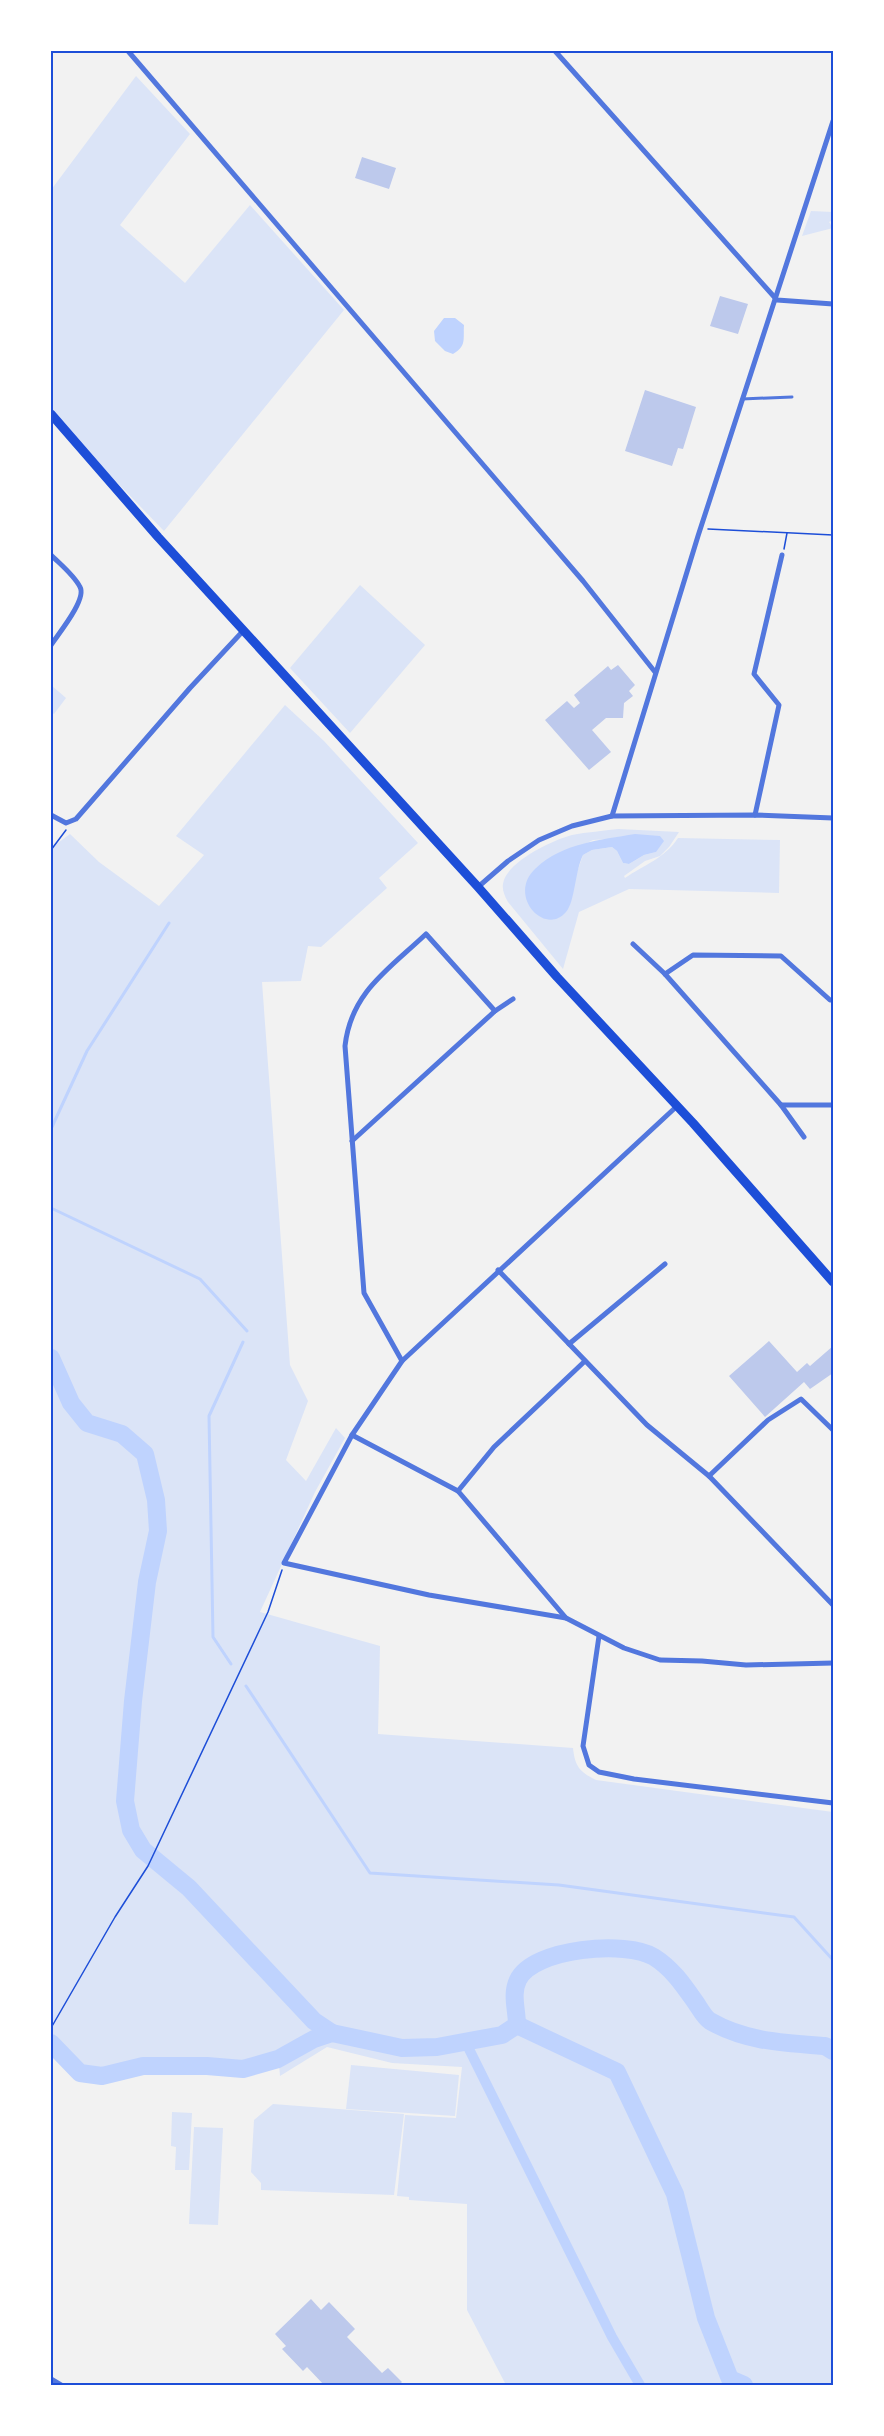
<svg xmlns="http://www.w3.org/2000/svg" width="884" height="2436" font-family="'Fira Sans Condensed',sans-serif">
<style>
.green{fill:#dbe4f7;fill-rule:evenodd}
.water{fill:#bfd3fe}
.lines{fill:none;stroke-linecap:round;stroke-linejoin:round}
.stream{stroke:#bfd3fe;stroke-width:3}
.canal{stroke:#bfd3fe;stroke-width:10}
.river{stroke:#bfd3fe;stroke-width:18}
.building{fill:#bdc9ec}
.path{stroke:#1d4ed8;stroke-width:1.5}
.service{stroke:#5277de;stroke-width:3}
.minor{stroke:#5277de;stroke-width:5}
.primary{stroke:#1d4ed8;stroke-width:9}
.neatline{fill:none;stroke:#1d4ed8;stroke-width:2}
</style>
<rect width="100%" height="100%" fill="#f2f2f2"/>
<g class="green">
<polygon points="136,76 190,134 120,225 185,283 250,205 344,310 164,531 51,414 51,190"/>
<polygon points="811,211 833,212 833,220 829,222 833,228 802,236"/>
<polygon points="360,585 425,645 350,733 290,668"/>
<polygon points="51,685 66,698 54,714 51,712"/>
<path d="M285 705 324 741 418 843 379 878 387 888 321 947 308 946 301 981 262 982 290 1365 308 1401 286 1460 306 1481 336 1428 345 1438 315 1492 260 1612 380 1646 378 1734 573 1748C575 1767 580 1772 596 1780L833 1812V2385H506L467 2310V2204L409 2200V2197L397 2196 405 2115 456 2118 462 2067 392 2063 327 2047 280 2076 279 2065 242 2074 217 2071H152L93 2082 77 2078 51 2052V848L70 834 99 862 159 906 204 855 176 836Z"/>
<path d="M618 829 679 832 669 847 660 856 645 861 624 876 625 878C644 865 665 858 678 838L780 840 779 893 629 889 579 912 563 969 508 902C504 895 501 888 504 880 511 860 553 840 572 835 587 832 603 831 618 829ZM608 839 656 852 644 855 629 864 623 863 617 851 612 847 592 850 583 855 574 881 570 903 536 868 593 840Z"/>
<polygon points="351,2065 459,2075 455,2116 346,2109"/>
<polygon points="273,2104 404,2114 394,2195 261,2190 261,2183 251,2172 254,2120"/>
<polygon points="172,2112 192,2113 189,2170 175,2170 176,2147 171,2146"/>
<polygon points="194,2127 223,2128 218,2225 189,2224"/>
</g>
<g class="water">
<path d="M444 318H455L464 325C463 339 467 346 453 354L445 351 435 341 434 331Z"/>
<path d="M635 834 660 836 664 841 656 852 644 855 629 864 623 863 617 851 612 847 592 850 583 855C575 871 575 902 566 912 545 937 506 895 536 868 563 843 600 840 635 834Z"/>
</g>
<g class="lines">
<g class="stream">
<polyline points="51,1129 87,1051 169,923"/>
<polyline points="51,1208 200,1279 247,1331"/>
<polyline points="231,1664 213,1637 209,1416 243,1342"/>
<polyline points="246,1686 370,1873 559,1885 794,1917 833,1960"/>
</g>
<polyline class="canal" points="466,2043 612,2337 640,2385"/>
<g class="river">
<polyline points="51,1358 71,1403 87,1423 122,1434 145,1454 156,1500 158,1531 147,1582 133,1701 125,1801 131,1830 143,1850 189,1888 314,2021 332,2033"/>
<polyline points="517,2025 617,2072 675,2194 706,2318 730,2379 744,2385"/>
<path d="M51 2043 80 2073 102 2076 143 2066H207L243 2069 278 2059 314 2039 332 2033 402 2048 437 2047 502 2035 517 2025C517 2010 511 1994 518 1980 533 1948 627 1940 654 1957 673 1969 684 1986 696 2003 700 2009 705 2018 710 2021 746 2042 786 2043 825 2046L833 2051"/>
</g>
</g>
<g class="building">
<polygon points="362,157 396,168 389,189 355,178"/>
<polygon points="720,296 748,304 738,334 710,326"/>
<polygon points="645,390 696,407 683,449 678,448 672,466 625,451"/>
<polygon points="618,665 635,685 629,691 633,696 624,703 623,718 606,718 592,730 611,752 589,770 545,720 567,701 574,708 580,703 574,695 608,666 611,670"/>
<polygon points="769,1341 797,1372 807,1363 810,1366 833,1346 833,1373 810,1389 804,1382 765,1417 729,1376"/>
<polygon points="311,2299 321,2310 329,2302 355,2329 347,2337 382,2373 388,2368 402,2382 399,2385 324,2385 307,2367 303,2371 282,2349 286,2346 275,2334"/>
</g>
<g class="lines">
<g class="path">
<polyline points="708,529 833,535"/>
<polyline points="784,549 787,533"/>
<polyline points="51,850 66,830"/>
<polyline points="51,2028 115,1917 148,1866 268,1612 282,1570"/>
</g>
<polyline class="service" points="742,399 792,397"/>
<g class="minor">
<polyline points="128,51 583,581 655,672"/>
<polyline points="555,51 777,300 833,304"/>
<path d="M51 555C60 564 74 575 80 587 87 599 59 633 51 645"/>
<polyline points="51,815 66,823 76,819 190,688 243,631"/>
<polyline points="755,815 779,705 754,674 782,555"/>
<polyline points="612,816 698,536 833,121"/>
<polyline points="478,887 508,861 539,840 572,826 612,816 755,815 833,818"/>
<polyline points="633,944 665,974 781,1105 833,1105"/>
<polyline points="665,974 693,955 781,956 830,1000 833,1000"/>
<polyline points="781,1105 804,1137"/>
<polyline points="352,1141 495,1011 513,999"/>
<polyline points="498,1270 647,1425 709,1476 833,1605"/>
<polyline points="569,1344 665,1264"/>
<path d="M402 1361 364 1293 345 1046C351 992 389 969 426 934L495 1011"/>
<polyline points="352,1435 458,1491 566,1618 624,1648 660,1660 702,1661 746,1665 833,1663"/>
<polyline points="709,1476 768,1420 801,1399 833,1430"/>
<polyline points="458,1491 494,1447 585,1361"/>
<polyline points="566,1618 429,1595 284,1563 352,1435 402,1361 676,1107"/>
<polyline points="599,1636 583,1746 589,1765 599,1772 634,1779 833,1803"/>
<polyline points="51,2379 61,2385"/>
</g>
<polyline class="primary" points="51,414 158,537 478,887 557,977 693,1123 833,1282"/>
</g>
<rect width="884" height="2436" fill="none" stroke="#ffffff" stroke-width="105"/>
<rect x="52" y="52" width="780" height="2332" class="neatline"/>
</svg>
